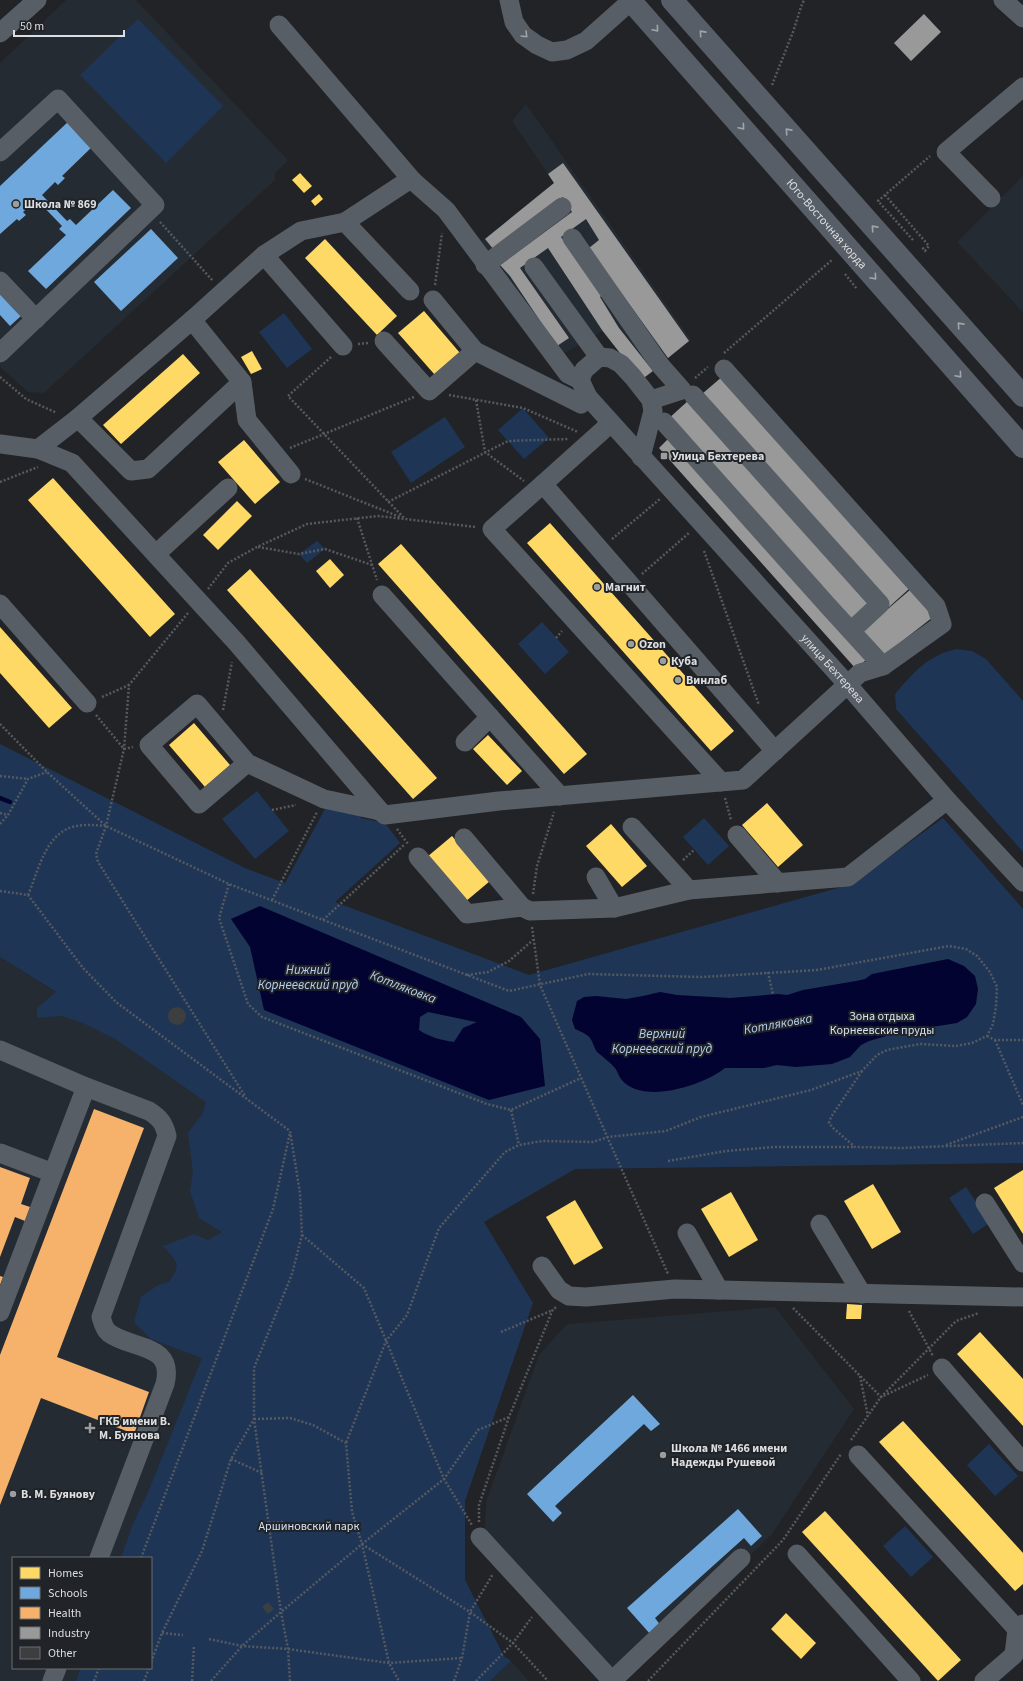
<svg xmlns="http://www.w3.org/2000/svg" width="1023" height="1681" font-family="'Source Sans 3',sans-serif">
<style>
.built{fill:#252b33}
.green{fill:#1e3556}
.water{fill:#030332;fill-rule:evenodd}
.homes{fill:#ffd966}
.schools{fill:#6fa8dc}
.health{fill:#f6b26b}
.industry{fill:#999}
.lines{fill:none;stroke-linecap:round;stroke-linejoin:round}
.stream{stroke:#030332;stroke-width:4.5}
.building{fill:#3c3e40}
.path{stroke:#565a60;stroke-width:2.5;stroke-dasharray:2 2;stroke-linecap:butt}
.minor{stroke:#585e66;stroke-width:19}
.major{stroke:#585e67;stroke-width:22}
.oneway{stroke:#a1a4aa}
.oneway2{stroke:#a1a4a9}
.poi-dot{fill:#9b9d9f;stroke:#202327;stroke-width:1.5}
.labels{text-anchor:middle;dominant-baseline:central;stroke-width:4;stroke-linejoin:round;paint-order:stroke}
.poi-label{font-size:12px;font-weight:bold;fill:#dcdee0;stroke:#202327;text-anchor:start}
.street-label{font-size:12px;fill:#dcdee0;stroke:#202327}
.park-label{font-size:12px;fill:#d5e1f2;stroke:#202327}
.water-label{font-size:13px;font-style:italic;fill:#b5cdef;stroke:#202327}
</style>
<rect width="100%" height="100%" fill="#212326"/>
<g class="built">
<polygon points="66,0 136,0 288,160 275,173 275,180 44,393 28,392 0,367 0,63"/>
<polygon points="526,104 691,340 641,380 602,331 560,356 477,245 554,183 512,121"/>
<polygon points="1023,176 1023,312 957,242"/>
<polygon points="0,957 269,1128 230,1299 130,1558 13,1558 13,1668 88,1668 82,1681 0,1681"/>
<polygon points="775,1307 854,1409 772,1534 623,1681 485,1528 486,1502 539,1355 567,1324"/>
<polygon points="511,1661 529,1681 490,1681"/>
</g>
<g class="green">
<polygon points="138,19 223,106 166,163 80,75"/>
<polygon points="284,313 312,349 287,368 259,332"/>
<polygon points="523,408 549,438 524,459 498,430"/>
<polygon points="445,417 465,447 411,483 391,452"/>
<polygon points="317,541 325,549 307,563 299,554"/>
<polygon points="542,622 569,652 545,674 518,644"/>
<path d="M956 649 972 651 986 659 1023 701V852L896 709 895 694C914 672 927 656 956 649Z"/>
<path d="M0 744 245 868 285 883 327 805 359 812 361 818 385 823 400 843 335 902 529 975 852 884 943 818 1023 909V1163L575 1169 484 1222 533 1303 465 1501V1580L504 1656 511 1661 490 1681H76L81 1668H151V1558H121L133 1524 149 1490 202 1358 151 1339 134 1322 141 1297 158 1285 169 1282C182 1263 177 1262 163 1246L194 1234 208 1240 222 1232 199 1218 190 1191 193 1173 188 1133 203 1113 206 1102 117 1040 83 1023 62 1016 37 1018V1008L56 992 0 957Z"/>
<polygon points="257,791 289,831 255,859 222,819"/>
<polygon points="704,818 729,846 708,865 683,837"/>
<polygon points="966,1187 990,1223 973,1234 949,1198"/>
<polygon points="989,1444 1018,1476 995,1496 967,1465"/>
<polygon points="905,1526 933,1557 911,1577 883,1546"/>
</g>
<g class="water">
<path d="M260 906 521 1017 540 1039 545 1086 489 1100 264 1010 250 947 231 919ZM428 1012 476 1022H477L463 1028 454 1042C441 1040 429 1037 419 1030L420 1017Z"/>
<path d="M948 959 964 966 975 976 978 989 976 1004 967 1017 957 1023 900 1032 869 1041 861 1045 850 1057 832 1064 796 1067 777 1065 764 1068H725C704 1085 642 1106 621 1079 619 1076 617 1071 615 1068 610 1062 603 1057 597 1052 594 1048 593 1042 590 1038 587 1034 580 1031 575 1029L572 1020 577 1001 584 997 596 996 626 999 643 996 660 992 677 995 730 998 778 994 787 995 803 990 856 981 865 979 872 974Z"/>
</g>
<g class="homes">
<polygon points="300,173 312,186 304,193 292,180"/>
<polygon points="319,194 323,199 315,206 311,201"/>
<polygon points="325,239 397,316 377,335 305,258"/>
<polygon points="424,311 460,353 435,375 398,333"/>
<polygon points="252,351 262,369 251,374 241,357"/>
<polygon points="183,354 200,373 121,444 103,425"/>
<polygon points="244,440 280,482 255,504 218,462"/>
<polygon points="53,478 175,614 150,637 28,500"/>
<polygon points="237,501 252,516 218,550 203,535"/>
<polygon points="550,523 734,731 711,751 527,543"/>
<polygon points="401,544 587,754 564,774 378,564"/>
<polygon points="330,559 344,575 330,588 316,571"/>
<polygon points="250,569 437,778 413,799 227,590"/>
<polygon points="0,627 72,708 49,728 0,673"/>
<polygon points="194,723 230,765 205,787 169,745"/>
<polygon points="488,735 522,771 507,785 473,749"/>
<polygon points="767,803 803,845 778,867 742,825"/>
<polygon points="611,824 647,866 622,887 586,846"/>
<polygon points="452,836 490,881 465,902 427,857"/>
<polygon points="1023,1170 1023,1234 994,1188"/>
<polygon points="873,1184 901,1232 872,1249 844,1201"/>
<polygon points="731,1192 758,1240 729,1257 701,1209"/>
<polygon points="575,1200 603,1248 574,1265 546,1217"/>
<polygon points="847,1304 862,1305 861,1319 846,1319"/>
<polygon points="980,1332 1023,1379 1023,1426 957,1354"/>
<polygon points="903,1421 1023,1553 1023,1584 1015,1591 879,1442"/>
<polygon points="825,1511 961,1660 938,1681 802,1532"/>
<polygon points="786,1613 816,1643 801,1659 771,1629"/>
</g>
<g class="schools">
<polygon points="70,120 94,145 62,176 65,178 58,185 55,182 42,195 67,221 70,219 76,225 113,190 131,208 46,289 28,271 66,235 59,229 62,226 37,200 23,212 26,215 19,221 17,219 0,234 0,186"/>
<polygon points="151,229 178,258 121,311 94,282"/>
<polygon points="0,292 22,315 10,326 0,315"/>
<polygon points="633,1395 660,1424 651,1431 644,1424 555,1506 562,1513 553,1522 527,1494"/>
<polygon points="738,1509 762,1536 751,1546 744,1538 655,1618 661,1626 651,1635 627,1608"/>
</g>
<g class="health">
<polygon points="94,1109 144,1128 57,1357 149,1392 134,1434 41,1398 0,1505 0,1355"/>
<polygon points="0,1167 30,1178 21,1204 30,1207 25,1221 15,1217 0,1257"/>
<polygon points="0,1276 3,1277 0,1285"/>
</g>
<g class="industry">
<polygon points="924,14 941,32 911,61 894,43"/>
<polygon points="563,163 689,341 668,358 589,248 599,240 586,219 561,237 602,295 600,297 619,328 653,371 641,380 602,330 548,248 520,268 569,338 557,346 510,276 500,265 572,212 563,197 494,250 485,239 554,183 548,174"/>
<polygon points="723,376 910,588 889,607 702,394"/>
<polygon points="689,400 872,604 850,624 667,420"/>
<polygon points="670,437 867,659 856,669 659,448"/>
<polygon points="911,589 933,617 883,656 860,633"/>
</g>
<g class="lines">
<polyline class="stream" points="0,798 10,802"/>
</g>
<g class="building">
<circle cx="177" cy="1016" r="9"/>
<polygon points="268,1602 274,1609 268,1614 262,1607"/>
</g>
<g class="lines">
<g class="path">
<polyline points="772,85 793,32 801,7 804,0"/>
<polyline points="885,195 929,246 925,251 922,247"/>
<polyline points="160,222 213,281"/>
<polyline points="913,240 878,201 930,156"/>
<polyline points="845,274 857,289"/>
<polyline points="435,285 442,233"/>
<polyline points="358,344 368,343"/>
<polyline points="724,353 832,260 833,261"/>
<polyline points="331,357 288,396 404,518"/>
<polyline points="0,377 26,399 57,413"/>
<polyline points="695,378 708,367"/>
<polyline points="449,395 523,408 578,432"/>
<polyline points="476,400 485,452 524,481"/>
<polyline points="290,448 414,397"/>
<polyline points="305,479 400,517"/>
<polyline points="0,482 38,467"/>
<polyline points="388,502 508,441 568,439"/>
<polyline points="357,518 377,580"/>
<polyline points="612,539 660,499"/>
<polyline points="258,547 299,554 325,549 372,565"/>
<polyline points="704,551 759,705"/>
<polyline points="642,574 689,533"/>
<polyline points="208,589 228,563 257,547 307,524 378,516 476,527"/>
<polyline points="188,613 129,685 124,749 106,826 96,854 98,862 245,1096"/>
<polyline points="556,638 562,631"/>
<polyline points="102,697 129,685"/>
<polyline points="223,710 232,662"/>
<polyline points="96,715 124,749 133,747"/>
<polyline points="0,724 47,772 106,826 229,884 509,991 588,974 702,977 817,970 949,946 966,949 977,956 990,972 997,987 996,1007 993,1024 987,1036 972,1043 956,1046 920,1044 887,1050 877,1055 862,1071 811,1090 701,1117 666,1131 608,1137 593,1142 542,1141 519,1145 505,1152 439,1228 407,1315 386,1341 346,1443"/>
<polyline points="0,776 28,779"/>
<polyline points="725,798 731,820"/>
<polyline points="272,810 296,805"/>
<polyline points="0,813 8,815"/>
<polyline points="0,824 8,815 28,779 47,772"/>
<polyline points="397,829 408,844"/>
<polyline points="683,860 694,850"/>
<polyline points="229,884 219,918 248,1004 262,1017 487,1104 511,1110 581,1078"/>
<polyline points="0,891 28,895 83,968 116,1002 290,1131 300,1193 302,1235 292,1274 254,1368 254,1419 281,1612 288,1649 290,1681"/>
<polyline points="533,894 537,866 554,812"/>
<path d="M28 895C38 873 44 836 72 827 83 824 94 825 106 826"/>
<polyline points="272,900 317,812"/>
<polyline points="323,920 405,844"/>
<polyline points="532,927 540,985 668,1274"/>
<polyline points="768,972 773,995"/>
<polyline points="467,975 488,972 509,961 533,940"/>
<polyline points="987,1036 995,1040 1023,1040"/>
<polyline points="995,1040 1023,1105"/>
<polyline points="862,1071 831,1117 829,1123 833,1128 855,1147 901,1148 1023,1143"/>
<polyline points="511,1110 519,1145"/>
<polyline points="946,1145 1023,1117"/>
<polyline points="668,1161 726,1151 774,1147 855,1147"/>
<polyline points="302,1235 364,1288 444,1479 472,1525"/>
<polyline points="793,1308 881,1397 928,1375"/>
<polyline points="909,1311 933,1356"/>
<polyline points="501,1332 553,1310"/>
<polyline points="860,1376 868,1416"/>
<polyline points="254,1419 290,1418 313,1425 346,1443 352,1512 362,1544 389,1663 399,1681"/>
<polyline points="851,1440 881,1397 956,1321 979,1313"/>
<polyline points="231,1459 262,1473"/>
<polyline points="479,1522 479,1505 509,1417 553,1309 557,1307"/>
<polyline points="269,1523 284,1522"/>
<polyline points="362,1544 470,1612 513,1643 548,1681"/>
<polyline points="141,1558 273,1209 290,1133"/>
<polyline points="162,1633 183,1635"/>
<polyline points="209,1639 242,1646 288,1649 389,1663 462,1658"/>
<polyline points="151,1662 162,1633 202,1551 231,1459 254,1419"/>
<polyline points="94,1681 99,1668"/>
<polyline points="144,1681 149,1668"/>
<polyline points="192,1681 194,1645"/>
<polyline points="211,1681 242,1646 281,1612 362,1544 444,1479 478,1430 509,1417"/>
<polyline points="454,1681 462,1658 470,1612 493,1574"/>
<polyline points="476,1681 513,1643 532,1617"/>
<polyline points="648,1681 783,1540 841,1454"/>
</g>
<g class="minor">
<polyline points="509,0 514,22 523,35 537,45 552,52 567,50 586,41 631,1"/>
<polyline points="1003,0 1023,18"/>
<polyline points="279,25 412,180"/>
<polyline points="0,33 37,0"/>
<polyline points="0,152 58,99 155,205 0,353"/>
<polyline points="991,198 946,152 1023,87"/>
<polyline points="345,222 410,291"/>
<polyline points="572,238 660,365 682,390 651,400"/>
<polyline points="264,255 343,346"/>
<polyline points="485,265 562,207"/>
<polyline points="534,267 599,357"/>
<polyline points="0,281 36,319"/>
<polyline points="433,300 475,351 581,404 588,397"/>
<polyline points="192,320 242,382 247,420 291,474"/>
<polyline points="384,341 429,391 475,351"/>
<polyline points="242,382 148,469 131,471 78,418 192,320 264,255 301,231 345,222 406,182 412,180 446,210 568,374 580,380"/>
<polyline points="693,395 880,604 851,631"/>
<polyline points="664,422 829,607 883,666"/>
<polyline points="0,444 38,449 78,418"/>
<polyline points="38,449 72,463 236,642 380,811 385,815 499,801 743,780 860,673 883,666 942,624 936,606 724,369"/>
<path id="s1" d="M641 457 653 411 651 400 633 377 621 364 610 358 599 357 584 370 580 380 588 397 847 684 947 800 1023 882"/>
<polyline points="543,484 611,423"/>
<polyline points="156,554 228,488"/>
<polyline points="382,595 560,796"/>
<polyline points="0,604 87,703"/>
<polyline points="465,742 490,717"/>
<polyline points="247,763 199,804 149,745 197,704 247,763 324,799 380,811"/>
<polyline points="721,782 492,529 543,484 775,751"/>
<polyline points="632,827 689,890"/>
<polyline points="737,835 778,883"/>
<polyline points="464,838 522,907 530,911 614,908 689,890 848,877 947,800"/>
<polyline points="418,857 467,914 522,907"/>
<polyline points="596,877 614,908"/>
<path d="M0 1050 86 1087 149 1111C160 1118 164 1123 167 1136L101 1317C103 1323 104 1329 109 1333 132 1350 175 1343 165 1384L99 1558"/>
<polyline points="0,1153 53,1173"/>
<polyline points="985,1203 1023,1263"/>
<polyline points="820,1224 862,1294"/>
<polyline points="687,1233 719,1290"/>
<polyline points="542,1266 559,1290 569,1296 586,1297 675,1289 1023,1297"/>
<polyline points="0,1312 86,1087"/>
<polyline points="942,1368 1023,1462"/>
<polyline points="858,1455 1017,1629"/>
<polyline points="480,1537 612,1681"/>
<polyline points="797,1554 911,1681"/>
<polyline points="52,1681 57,1668"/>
<polyline points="612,1681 741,1558"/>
<polyline points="984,1681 1014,1655 1017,1629 1023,1624"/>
</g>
<g class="major">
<path id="s2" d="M630 0 1023 447"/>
<polyline points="672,0 1023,396"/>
</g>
</g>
<defs><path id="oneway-chevron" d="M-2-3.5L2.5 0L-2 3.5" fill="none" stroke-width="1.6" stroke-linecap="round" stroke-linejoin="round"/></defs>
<g class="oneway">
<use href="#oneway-chevron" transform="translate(656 29) rotate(49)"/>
<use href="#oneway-chevron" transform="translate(702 33) rotate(-132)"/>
<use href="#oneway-chevron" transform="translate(742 127) rotate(49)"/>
<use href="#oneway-chevron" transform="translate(788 131) rotate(-132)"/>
<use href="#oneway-chevron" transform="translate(874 228) rotate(-132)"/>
<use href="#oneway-chevron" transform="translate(874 277) rotate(49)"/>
<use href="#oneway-chevron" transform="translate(960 325) rotate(-132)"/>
<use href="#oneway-chevron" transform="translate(959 375) rotate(49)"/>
</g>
<use class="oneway2" href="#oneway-chevron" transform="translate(525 35) rotate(45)"/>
<g class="poi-dot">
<circle cx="16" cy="204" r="4"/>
<rect x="660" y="452" width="8" height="8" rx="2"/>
<circle cx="597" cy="587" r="4"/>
<circle cx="631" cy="644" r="4"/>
<circle cx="663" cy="661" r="4"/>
<circle cx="678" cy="680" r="4"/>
<path d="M88 1422h4v4h4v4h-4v4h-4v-4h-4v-4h4z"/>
<circle cx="663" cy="1455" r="4"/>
<circle cx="13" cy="1494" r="4"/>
</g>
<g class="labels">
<g class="poi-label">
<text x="24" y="204">Школа № 869</text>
<text x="672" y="456">Улица Бехтерева</text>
<text x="605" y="587">Магнит</text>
<text x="639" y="644">Ozon</text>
<text x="671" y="661">Куба</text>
<text x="686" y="680">Винлаб</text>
<text x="99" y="1421">ГКБ имени В.<tspan x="99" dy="14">М. Буянова</tspan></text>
<text x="671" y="1448">Школа № 1466 имени<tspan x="671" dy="14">Надежды Рушевой</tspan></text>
<text x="21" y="1494">В. М. Буянову</text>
</g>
<g class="street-label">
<text stroke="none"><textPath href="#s2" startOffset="298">Юго-Восточная хорда</textPath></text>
<text stroke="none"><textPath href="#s1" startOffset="544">улица Бехтерева</textPath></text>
</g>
<g class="park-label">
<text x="882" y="1016">Зона отдыха<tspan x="882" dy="14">Корнеевские пруды</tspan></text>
<text x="309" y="1526">Аршиновский парк</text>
</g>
<g class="water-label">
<text x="308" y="970">Нижний<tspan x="308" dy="15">Корнеевский пруд</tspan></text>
<text transform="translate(403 987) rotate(21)">Котляковка</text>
<text transform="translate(778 1024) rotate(-10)">Котляковка</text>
<text x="662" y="1034">Верхний<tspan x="662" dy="15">Корнеевский пруд</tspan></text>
</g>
</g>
<rect x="12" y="1557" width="140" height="112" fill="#202327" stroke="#6b6e71"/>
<rect x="20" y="1567" width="20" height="12" fill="#ffd966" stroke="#6b6e71"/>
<text x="48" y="1577" font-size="12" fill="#dcdee0">Homes</text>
<rect x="20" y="1587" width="20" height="12" fill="#6fa8dc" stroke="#6b6e71"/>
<text x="48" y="1597" font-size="12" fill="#dcdee0">Schools</text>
<rect x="20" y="1607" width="20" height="12" fill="#f6b26b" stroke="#6b6e71"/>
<text x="48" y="1617" font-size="12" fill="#dcdee0">Health</text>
<rect x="20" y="1627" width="20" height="12" fill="#999999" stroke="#6b6e71"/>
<text x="48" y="1637" font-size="12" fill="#dcdee0">Industry</text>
<rect x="20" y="1647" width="20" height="12" fill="#3c3e40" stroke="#6b6e71"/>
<text x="48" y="1657" font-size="12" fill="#dcdee0">Other</text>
<path d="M14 30v6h110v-6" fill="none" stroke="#dcdee0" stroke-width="2"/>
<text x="20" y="30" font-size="12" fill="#dcdee0" stroke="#202327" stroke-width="3" paint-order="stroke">50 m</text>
</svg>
